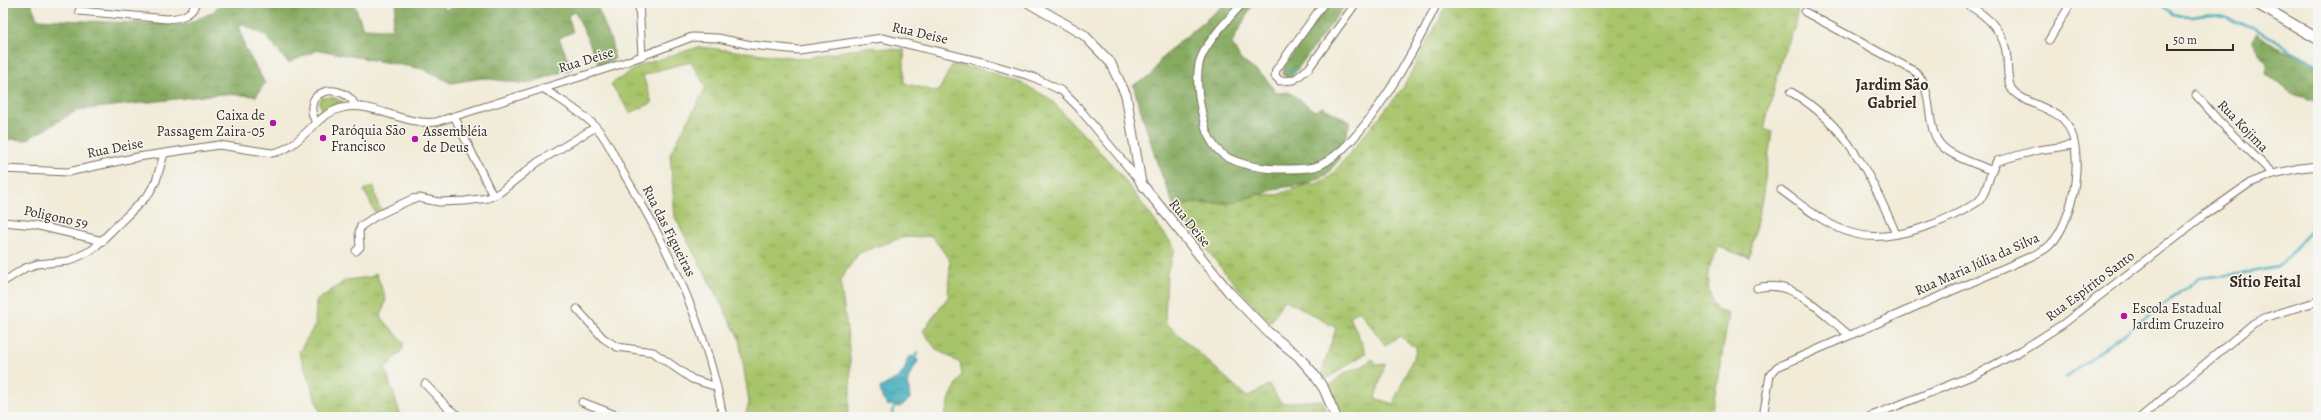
<svg xmlns="http://www.w3.org/2000/svg" width="2321" height="420" font-family="Alegreya,serif">
<style>
.grass{fill:url(#grass-tufts);stroke:#727845}
.forest{fill:url(#forest-crowns);stroke:#606a3f}
.park{fill:url(#park-crowns);stroke:#727845}
.water{fill:url(#water-waves);stroke:#3c6b6d}
.lines{fill:none;stroke-linecap:round;stroke-linejoin:round}
.stream{stroke:#3eacbc;stroke-width:2.5}
.minor-casing{stroke:#7b6e5f;stroke-width:9}
.tertiary-casing{stroke:#7b6e5f;stroke-width:11}
.secondary-casing{stroke:#7b6e5f;stroke-width:12}
.minor{stroke:#fff;stroke-width:7}
.tertiary{stroke:#fff;stroke-width:9}
.secondary{stroke:#fff;stroke-width:10}
.poi-dot{fill:#b5179e;stroke:#f6f6f2;stroke-width:1.5}
.labels{text-anchor:middle;dominant-baseline:central;stroke-width:3;stroke-linejoin:round;paint-order:stroke}
.street-label{font-size:14px;fill:#3b2a1e;stroke:#f6f6f2}
.poi-label{font-size:14px;fill:#3b2a1e;stroke:#f6f6f2;text-anchor:start}
.quarter-label{font-size:16px;font-weight:bold;fill:#3b2a1e;stroke:#f6f6f2}
</style>
<defs>
<pattern id="grass-tufts" width="24" height="20" patternUnits="userSpaceOnUse"><rect width="24" height="20" fill="#a8c56c"/><path d="M3 7l-1-3M5 7V3M7 7l1-3M15 17l-1-3M17 17v-4M19 17l1-3" fill="none" stroke="#8aa058"/></pattern>
<pattern id="forest-crowns" width="20" height="18" patternUnits="userSpaceOnUse"><rect width="20" height="18" fill="#86aa60"/><path d="M2 6a3 3 0 1 1 6 0M12 15a3 3 0 1 1 6 0" fill="none" stroke="#6f8b4f"/></pattern>
<pattern id="park-crowns" width="20" height="18" patternUnits="userSpaceOnUse"><rect width="20" height="18" fill="#a8c56c"/><path d="M2 6a3 3 0 1 1 6 0M12 15a3 3 0 1 1 6 0" fill="none" stroke="#8aa058"/></pattern>
<pattern id="water-waves" width="16" height="10" patternUnits="userSpaceOnUse"><rect width="16" height="10" fill="#3eacbc"/><path d="M0 5q4-4 8 0t8 0" fill="none" stroke="#358c98"/></pattern>
</defs>
<rect width="100%" height="100%" fill="#f6f6f2"/>
<filter id="ink" filterUnits="userSpaceOnUse"><feTurbulence type="fractalNoise" baseFrequency=".025" numOctaves="2"/><feDisplacementMap in="SourceGraphic" scale="8" xChannelSelector="R" yChannelSelector="G"/><feConvolveMatrix kernelMatrix="1 2 1 2 8 2 1 2 1" color-interpolation-filters="sRGB"/></filter>
<filter id="wash" filterUnits="userSpaceOnUse"><feTurbulence type="fractalNoise" baseFrequency=".012" numOctaves="4" result="noise"/><feDisplacementMap in="SourceGraphic" scale="16" xChannelSelector="R" yChannelSelector="G"/><feGaussianBlur stdDeviation="0.9" result="paint"/><feColorMatrix in="noise" values="0 0 0 0 0 0 0 0 0 0 0 0 0 0 0 0 0 1.4 0 .05"/><feComposite in="paint" operator="in"/></filter>
<g filter="url(#wash)">
<rect width="100%" height="100%" fill="#f1ebd8"/>
<g class="grass">
<path d="M1448 3H1799L1794 28 1780 65 1764 129 1772 132 1762 199 1749 258 1719 247C1704 272 1705 283 1716 310L1729 314 1711 417H1340L1328 387 1344 373 1363 366 1373 359 1377 365 1385 364 1375 398 1393 404 1417 349 1400 336 1385 345 1359 310 1350 317 1366 353 1325 380 1321 375 1336 328 1284 299 1270 323 1226 274 1175 209 1193 203H1228L1260 194 1277 195 1307 184H1316L1331 176 1403 88Z"/>
<path d="M699 47 807 59 864 47 904 50V83L938 92 952 65 981 69 1019 82 1049 98 1117 170 1175 248 1167 273 1165 322 1247 397 1269 385 1281 403 1322 400 1329 417H944L951 395 962 375 960 363 936 349 923 331 948 297 950 261 932 236 901 238 859 253 840 280C846 324 856 374 847 417H745L749 402 739 338 675 217 670 154 706 87 691 62 662 69 643 76 652 103 630 113 611 84 641 65Z"/>
<polygon points="376,273 386,299 381,317 403,342 403,349 385,368 401,417 322,417 299,352 315,325 316,301 346,280 371,277"/>
</g>
<g class="forest">
<polygon points="3,3 31,3 37,19 185,25 213,12 221,3 354,3 363,28 391,29 397,3 443,3 444,10 468,3 596,3 611,41 615,59 599,65 575,11 568,16 573,32 559,38 572,69 526,84 483,78 451,83 423,69 318,50 288,63 265,35 239,23 245,48 265,83 256,96 221,94 78,110 26,140 3,139"/>
<polygon points="1226,3 1252,5 1232,43 1240,59 1266,78 1276,93 1289,92 1315,111 1323,107 1350,122 1338,161 1326,175 1307,184 1280,188 1241,200 1228,203 1193,203 1175,209 1156,160 1133,85 1151,76 1161,59 1171,49"/>
<polygon points="1328,3 1347,3 1289,80 1283,75 1284,67"/>
<polygon points="2257,33 2276,47 2306,59 2318,66 2318,102 2290,93 2266,74 2268,67 2252,40"/>
</g>
<g class="park">
<polygon points="332,97 344,102 322,110 319,102 321,98"/>
<polygon points="374,186 378,205 383,210 377,216 364,190"/>
</g>
<path class="water" d="M911 356 917 359 918 361 908 379 910 399 900 407 887 405 882 398 880 388C893 379 905 379 907 359Z"/>
<g class="lines">
<g class="stream">
<polyline points="2160,3 2173,15 2192,16 2206,14 2223,17 2252,27 2267,35 2295,54 2318,65"/>
<polyline points="1288,71 1296,70"/>
<polyline points="913,360 918,352"/>
<polyline points="2066,377 2199,278 2246,273 2278,267 2309,233 2318,218"/>
<polyline points="892,417 895,405"/>
</g>
</g>
</g>
<g filter="url(#ink)">
<g class="lines">
<defs>
<g id="minor">
<polyline points="639,3 642,56"/>
<path d="M1243 3C1230 17 1203 45 1199 64 1196 79 1198 94 1201 109 1204 123 1207 137 1216 148 1229 164 1261 169 1281 169 1292 169 1309 170 1320 165 1365 144 1416 48 1437 3"/>
<polyline points="1324,3 1276,70 1275,76 1280,81 1294,80 1309,68 1356,3"/>
<path d="M79 11 167 19C181 18 190 16 197 3"/>
<path d="M1805 12 1916 72C1936 94 1923 128 1943 147 1955 158 1975 163 1990 170"/>
<polyline points="2049,40 2071,3"/>
<path d="M543 88C560 100 582 112 596 127 609 141 615 159 624 174 669 248 708 331 723 417"/>
<path d="M1791 92C1847 124 1872 177 1896 234"/>
<polyline points="2196,95 2220,122 2273,174"/>
<polyline points="454,116 493,196"/>
<path d="M316 123C298 88 343 81 355 105"/>
<path d="M3 169 68 172 138 157 219 145 272 153C301 149 313 115 342 108 372 100 403 126 436 122L618 65 692 37 718 38 751 45 799 50 882 38 986 63 1033 77 1062 91 1078 107 1141 183"/>
<path d="M1781 190C1803 206 1828 227 1855 234 1891 244 1949 221 1979 201 1989 190 1988 173 1997 161L2038 150 2074 145"/>
<polyline points="3,222 35,225 103,241"/>
<polyline points="356,251 360,247 359,232 361,226 376,216 412,199 419,198 439,202 465,201 488,198 499,193 538,162 596,127"/>
<polyline points="3,282 25,268 37,264 69,261 92,250 148,195 156,181 164,154"/>
<path d="M1757 288C1794 278 1822 313 1849 335"/>
<polyline points="577,309 603,338 617,347 653,352 692,379 717,387"/>
<polyline points="425,384 448,408 460,417"/>
<polyline points="582,402 621,417"/>
<path d="M1763 417 1770 375 1777 367 2032 256C2038 253 2045 250 2050 245 2074 222 2088 145 2063 119 2050 107 2018 101 2011 88 2007 80 2008 67 2007 58 2005 31 1986 14 1964 3"/>
<polyline points="1869,417 1979,373 2022,350 2063,324 2203,216 2250,183 2273,174 2300,168 2318,166"/>
<polyline points="2141,417 2254,323 2267,317 2318,301"/>
</g>
<polyline id="tertiary" points="1029,3 1084,35 1110,62 1126,95 1141,183 1229,292 1268,332 1298,356 1313,373 1324,389 1336,417"/>
<polyline id="secondary" points="2256,3 2318,39"/>
</defs>
<use href="#minor" class="minor-casing"/>
<use href="#tertiary" class="tertiary-casing"/>
<use href="#secondary" class="secondary-casing"/>
<use href="#minor" class="minor"/>
<use href="#tertiary" class="tertiary"/>
<use href="#secondary" class="secondary"/>
</g>
</g>
<g class="poi-dot">
<circle cx="273" cy="123" r="4"/>
<circle cx="323" cy="138" r="4"/>
<circle cx="415" cy="139" r="4"/>
<circle cx="2124" cy="316" r="4"/>
</g>
<g class="labels">
<g class="street-label">
<text transform="translate(920 33) rotate(13)">Rua Deise</text>
<text transform="translate(586 60) rotate(-17)">Rua Deise</text>
<text transform="translate(2243 126) rotate(46)">Rua Kojima</text>
<text transform="translate(115 148) rotate(-11)">Rua Deise</text>
<text transform="translate(56 217) rotate(12)">Poligono 59</text>
<text transform="translate(1190 223) rotate(51)">Rua Deise</text>
<text transform="translate(669 231) rotate(63)">Rua das Figueiras</text>
<text transform="translate(1977 264) rotate(-24)">Rua Maria Júlia da Silva</text>
<text transform="translate(2090 286) rotate(-37)">Rua Espírito Santo</text>
</g>
<g class="poi-label">
<text x="265" y="115" text-anchor="end">Caixa de<tspan x="265" dy="16">Passagem Zaira-05</tspan></text>
<text x="331" y="130">Paróquia São<tspan x="331" dy="16">Francisco</tspan></text>
<text x="423" y="131">Assembléia<tspan x="423" dy="16">de Deus</tspan></text>
<text x="2132" y="308">Escola Estadual<tspan x="2132" dy="16">Jardim Cruzeiro</tspan></text>
</g>
<g class="quarter-label">
<text x="1892" y="85">Jardim São<tspan x="1892" dy="18">Gabriel</tspan></text>
<text x="2265" y="282">Sítio Feital</text>
</g>
</g>
<rect width="2321" height="420" fill="none" stroke="#f6f6f2" stroke-width="16"/>
<path d="M2167 44v6h66v-6" fill="none" stroke="#3b2a1e" stroke-width="2"/>
<text x="2173" y="44" font-size="12" fill="#3b2a1e" stroke="#f6f6f2" stroke-width="3" paint-order="stroke">50 m</text>
</svg>
